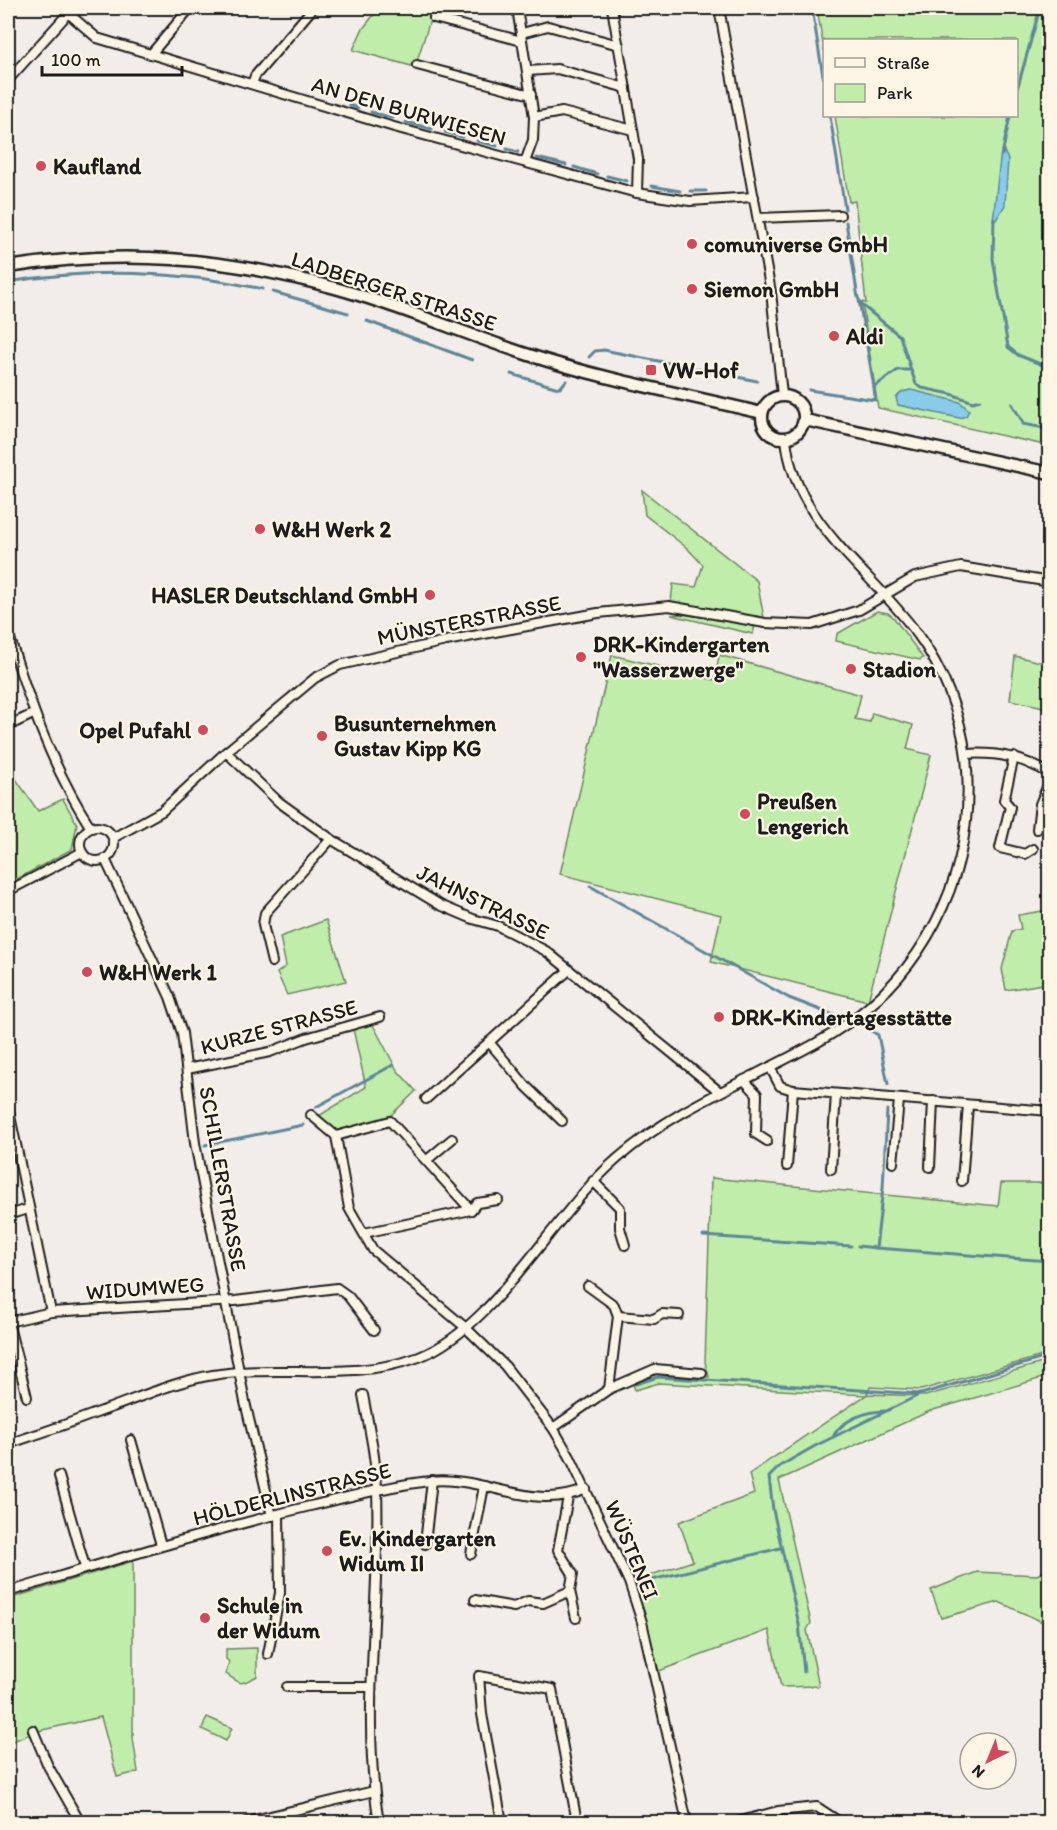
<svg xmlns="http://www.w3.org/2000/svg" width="1057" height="1830" font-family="Itim,sans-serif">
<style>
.green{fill:#c0edaa;stroke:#6e8463;stroke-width:1.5}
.water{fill:#89ccea;stroke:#5d8698;stroke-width:1.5}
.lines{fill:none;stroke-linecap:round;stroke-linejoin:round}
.stream{stroke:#5d8698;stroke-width:3}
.minor-casing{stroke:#1c1c1c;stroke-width:12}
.secondary-casing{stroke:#1c1c1c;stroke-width:15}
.minor{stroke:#fcf5e5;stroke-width:8}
.secondary{stroke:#fcf5e5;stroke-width:10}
.poi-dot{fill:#d1495b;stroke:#fcf5e5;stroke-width:2}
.labels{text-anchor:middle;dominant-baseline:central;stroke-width:4.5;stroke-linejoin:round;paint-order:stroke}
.street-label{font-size:22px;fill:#1c1c1c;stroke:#fcf5e5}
.poi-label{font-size:22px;font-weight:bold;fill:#1c1c1c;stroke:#fcf5e5;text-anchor:start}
</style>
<rect width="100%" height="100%" fill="#f3ede9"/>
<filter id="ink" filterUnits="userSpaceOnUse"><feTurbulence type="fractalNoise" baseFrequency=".0167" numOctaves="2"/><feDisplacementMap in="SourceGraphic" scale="12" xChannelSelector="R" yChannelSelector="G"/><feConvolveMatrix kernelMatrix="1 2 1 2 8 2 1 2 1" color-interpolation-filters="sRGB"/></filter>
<g filter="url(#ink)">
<g class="green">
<polygon points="379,8 434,8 415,67 353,50 362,30"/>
<polygon points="817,8 1049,8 1049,446 878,408 862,302 866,303 855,201 849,202 835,116 1016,116 1016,40 824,40 824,51"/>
<polygon points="642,490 757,581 764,618 671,602 673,584 696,587 703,565 687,548 645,515"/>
<polygon points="877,611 888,613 894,618 923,658 920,660 836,641 837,634"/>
<polygon points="682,614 755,625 753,634 671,615"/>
<polygon points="612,655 715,680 719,655 861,695 855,719 870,722 872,713 913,725 907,749 931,755 868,1001 711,962 721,915 560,874"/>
<polygon points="1015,656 1049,664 1049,708 1010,700"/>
<polygon points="8,754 9,769 38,811 63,799 77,824 72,849 8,884"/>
<polygon points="1049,910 1049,983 1006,990 1002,969 1012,931 1021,929 1018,915"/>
<polygon points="326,920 346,981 287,995 277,973 286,966 280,937"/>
<polygon points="372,1023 397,1070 416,1091 387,1119 337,1133 317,1117 366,1087 353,1029"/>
<polygon points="711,1178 998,1206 1001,1183 1049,1183 1049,1354 921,1390 870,1387 867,1394 925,1396 1049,1361 1049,1376 930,1411 779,1480 811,1623 807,1630 819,1686 781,1687 769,1630 659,1671 633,1581 693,1561 679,1522 754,1494 749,1474 866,1395 659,1383 635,1390 633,1384 656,1374 709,1377 705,1362"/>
<polygon points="133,1561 133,1738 138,1772 117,1777 101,1717 38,1731 8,1743 8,1599"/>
<polygon points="1049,1568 1049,1625 999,1602 941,1618 931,1590 977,1572 1037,1575"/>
<path d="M257 1648V1676C240 1685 243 1686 226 1674L229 1662 226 1659V1649Z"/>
<polygon points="207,1717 232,1728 226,1741 202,1729"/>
</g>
<g class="water">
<polygon points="1001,151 1004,151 1008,160 1005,205 996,220 993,220"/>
<path d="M911 390 960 402 969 410 966 416 959 418 898 405 896 398C901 392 903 391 911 390Z"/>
</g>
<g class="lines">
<g class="stream">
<polyline points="812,8 824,82"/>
<polyline points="1016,93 1040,8"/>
<polyline points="349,105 358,108"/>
<polyline points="371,112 393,118"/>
<polyline points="830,116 845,209"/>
<polyline points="406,122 432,129"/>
<polyline points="445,132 463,137"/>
<polyline points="477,141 497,146"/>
<polyline points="507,149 518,152"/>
<polyline points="1002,155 1010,116"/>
<polyline points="537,158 566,165"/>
<polyline points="574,167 597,174"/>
<polyline points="607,176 627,181"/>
<polyline points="652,186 680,191"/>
<polyline points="690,191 706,191"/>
<polyline points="994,218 993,259 1008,347 1018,355 1050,368"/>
<polyline points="846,222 858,298 863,306 900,336 911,370"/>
<path d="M8 282C91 268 180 271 263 289"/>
<polyline points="273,292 348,313"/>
<polyline points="859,300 874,387"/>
<polyline points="367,321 472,360"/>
<polyline points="589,357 595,351 604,350 757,381"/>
<polyline points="511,374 555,387 560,388 566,381"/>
<polyline points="809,390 875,400"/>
<polyline points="875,398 874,387 898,370 911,370 916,384 922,388 951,394 973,402 980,400"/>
<polyline points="1012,404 1024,424"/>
<polyline points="1023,424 1050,429"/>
<polyline points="590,886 789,998 841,1018"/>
<polyline points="870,1030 878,1035 888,1084"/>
<polyline points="316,1107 393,1065"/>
<polyline points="887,1110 883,1188 876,1248 1050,1261"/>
<polyline points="205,1145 303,1125"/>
<polyline points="703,1236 851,1246"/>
<polyline points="858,1246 876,1248"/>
<polyline points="636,1384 658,1377 921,1394 1050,1356"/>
<path d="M834 1435C843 1419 868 1411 885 1411"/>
<polyline points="648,1581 780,1548"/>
<polyline points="804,1672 799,1624 773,1510 769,1477 780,1466 815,1446 919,1395"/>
</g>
<defs>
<g id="minor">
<polyline points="517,8 534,117 533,140 525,162"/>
<polyline points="612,8 638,159 637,193"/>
<polyline points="719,8 771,292 782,395"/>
<polyline points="68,13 97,38 394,127 637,193 690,201 754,197"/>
<polyline points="434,18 522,41"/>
<polyline points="522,33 548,26 619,45"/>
<polyline points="151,54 190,8"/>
<polyline points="417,65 531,95"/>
<polyline points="528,71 557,69 626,88"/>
<polyline points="8,80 73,8"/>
<polyline points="252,84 255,76 313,8"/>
<polyline points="534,117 562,112 633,130"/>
<polyline points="758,218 840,215"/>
<path d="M8 632C29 701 51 766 91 828"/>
<polyline points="8,726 33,714"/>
<polyline points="226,752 279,802 331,839 440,905 473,919 498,926 546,951 720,1092"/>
<path d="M966 754C997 752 1022 757 1050 774"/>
<polyline points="1014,757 1004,800 1010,807 1000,848 1025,854 1033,849"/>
<circle cx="97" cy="844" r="17"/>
<polyline points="1037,829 1040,804 1050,780"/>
<polyline points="113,838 162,811 226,752 315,678 340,665 446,641 598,613 669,606 765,623 812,625 859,610 915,577 961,567 1050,582"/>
<polyline points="105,859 170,997 182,1033 195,1143 245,1402 272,1516"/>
<polyline points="8,891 82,852"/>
<polyline points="272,962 263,925 265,913 331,839"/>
<polyline points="489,1042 526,1086 562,1121"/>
<polyline points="770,1067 780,1086 793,1090 1050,1111"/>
<polyline points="187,1069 270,1052 306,1038 380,1017"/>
<polyline points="744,1080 757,1094 756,1134 767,1141"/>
<polyline points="426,1099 569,970"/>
<polyline points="8,1106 51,1312"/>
<polyline points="311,1115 336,1136 349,1208 373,1250 466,1328 505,1366 553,1428 570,1457 629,1582 642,1622 687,1822"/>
<polyline points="336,1136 390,1121 471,1210 364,1233"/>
<polyline points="427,1160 452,1139"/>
<polyline points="893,1163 899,1100"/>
<polyline points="787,1166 793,1090"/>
<polyline points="930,1167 933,1101"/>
<polyline points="831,1169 836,1094"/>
<polyline points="593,1181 620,1208 620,1228 625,1245"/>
<polyline points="962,1181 968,1105"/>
<polyline points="471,1210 477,1203 498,1200"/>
<polyline points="8,1215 28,1209"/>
<polyline points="618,1316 654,1319 662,1314 679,1315"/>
<polyline points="8,1322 51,1312 235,1301 337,1288 348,1296 374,1330"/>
<polyline points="8,1322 27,1397"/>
<polyline points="609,1389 655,1369 702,1373"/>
<path d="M363 1395C369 1427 376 1458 377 1490 381 1601 360 1713 379 1822"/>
<polyline points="553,1428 609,1389 618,1316 614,1305 588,1286"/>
<polyline points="131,1440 161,1545"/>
<path d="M8 1444C42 1433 76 1421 110 1408 143 1396 177 1381 213 1375 281 1364 353 1382 419 1357 496 1327 552 1215 617 1159 676 1107 750 1080 818 1042 922 984 978 876 966 757 961 715 943 669 918 635 872 570 793 523 786 438"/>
<polyline points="59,1476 85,1567"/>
<polyline points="425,1544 432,1480"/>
<polyline points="471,1554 484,1486"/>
<polyline points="570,1591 576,1618"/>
<path d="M8 1592C108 1562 208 1531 310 1506 350 1497 390 1485 430 1481 484 1475 533 1513 586 1489"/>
<polyline points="475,1600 514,1607 528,1601 543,1603 570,1591 573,1574 558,1550 568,1497"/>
<polyline points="268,1654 280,1593 279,1514"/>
<polyline points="287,1687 371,1687"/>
<polyline points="33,1730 48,1766 80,1822"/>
<polyline points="246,1822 374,1791"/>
<polyline points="502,1822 482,1714 479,1676 552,1689 577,1822"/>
<polyline points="737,1822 778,1811 817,1807 840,1822"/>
</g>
<g id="secondary">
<path d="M8 267C122 249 224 257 335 288 401 306 464 334 529 355 605 380 684 394 762 413"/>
<circle cx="783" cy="417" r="21"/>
<polyline points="805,420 1050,473"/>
</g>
</defs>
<use href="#minor" class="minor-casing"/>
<use href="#secondary" class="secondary-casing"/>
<use href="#minor" class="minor"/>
<use href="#secondary" class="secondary"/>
</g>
</g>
<g class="poi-dot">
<circle cx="41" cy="166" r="6"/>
<circle cx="692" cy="244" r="6"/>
<circle cx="692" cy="289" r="6"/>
<circle cx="834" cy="336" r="6"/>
<rect x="645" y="364" width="12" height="12" rx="3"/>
<circle cx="260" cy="529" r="6"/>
<circle cx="430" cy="595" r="6"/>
<circle cx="581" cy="657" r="6"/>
<circle cx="851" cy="669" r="6"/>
<circle cx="203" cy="730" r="6"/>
<circle cx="322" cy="736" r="6"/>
<circle cx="745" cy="814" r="6"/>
<circle cx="87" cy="972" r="6"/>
<circle cx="719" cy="1017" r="6"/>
<circle cx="327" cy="1551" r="6"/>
<circle cx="205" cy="1618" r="6"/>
</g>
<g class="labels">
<g class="street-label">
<text transform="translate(409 111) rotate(16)">AN DEN BURWIESEN</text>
<text transform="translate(394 291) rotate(18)">LADBERGER STRASSE</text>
<text transform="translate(469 620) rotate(-11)">MÜNSTERSTRASSE</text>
<text transform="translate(483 902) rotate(26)">JAHNSTRASSE</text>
<text transform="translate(279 1027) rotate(-15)">KURZE STRASSE</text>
<text transform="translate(223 1179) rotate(80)">SCHILLERSTRASSE</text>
<text transform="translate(145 1288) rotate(-4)">WIDUMWEG</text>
<text transform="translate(292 1494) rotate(-14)">HÖLDERLINSTRASSE</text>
<text transform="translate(632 1550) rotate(67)">WÜSTENEI</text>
</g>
<g class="poi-label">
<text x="53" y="166">Kaufland</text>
<text x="704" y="244">comuniverse GmbH</text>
<text x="704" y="289">Siemon GmbH</text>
<text x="846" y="336">Aldi</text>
<text x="663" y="370">VW-Hof</text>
<text x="272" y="529">W&amp;H Werk 2</text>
<text x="418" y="595" text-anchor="end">HASLER Deutschland GmbH</text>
<text x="593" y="644">DRK-Kindergarten<tspan x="593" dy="25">"Wasserzwerge"</tspan></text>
<text x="863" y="669">Stadion</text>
<text x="334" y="723">Busunternehmen<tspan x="334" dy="25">Gustav Kipp KG</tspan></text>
<text x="191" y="730" text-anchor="end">Opel Pufahl</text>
<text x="757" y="801">Preußen<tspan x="757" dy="25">Lengerich</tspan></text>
<text x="99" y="972">W&amp;H Werk 1</text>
<text x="731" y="1017">DRK-Kindertagesstätte</text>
<text x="339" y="1538">Ev. Kindergarten<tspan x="339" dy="25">Widum II</tspan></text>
<text x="217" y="1605">Schule in<tspan x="217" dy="25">der Widum</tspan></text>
</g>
</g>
<rect width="1057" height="1830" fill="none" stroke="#fcf5e5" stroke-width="30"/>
<rect x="15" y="15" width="1027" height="1800" fill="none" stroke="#1c1c1c" stroke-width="2" filter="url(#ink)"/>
<rect x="823" y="39" width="195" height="78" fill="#fcf5e5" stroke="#a29e95" stroke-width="1.5"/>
<rect x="835" y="58" width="30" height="9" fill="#fcf5e5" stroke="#a29e95" stroke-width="1.5"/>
<text x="877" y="69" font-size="18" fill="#1c1c1c">Straße</text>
<rect x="835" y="84" width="30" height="18" fill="#c0edaa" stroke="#a29e95" stroke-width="1.5"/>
<text x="877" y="99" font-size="18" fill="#1c1c1c">Park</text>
<g transform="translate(988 1761) rotate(223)"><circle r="28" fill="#fcf5e5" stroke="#a29e95" stroke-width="1.5"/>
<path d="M0-4.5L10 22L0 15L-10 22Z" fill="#d1495b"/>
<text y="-9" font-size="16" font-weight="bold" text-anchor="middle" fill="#1c1c1c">N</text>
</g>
<path d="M42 66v9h140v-9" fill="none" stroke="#1c1c1c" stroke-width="3"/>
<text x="51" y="66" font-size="18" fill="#1c1c1c" stroke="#fcf5e5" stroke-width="4.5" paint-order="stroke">100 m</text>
</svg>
